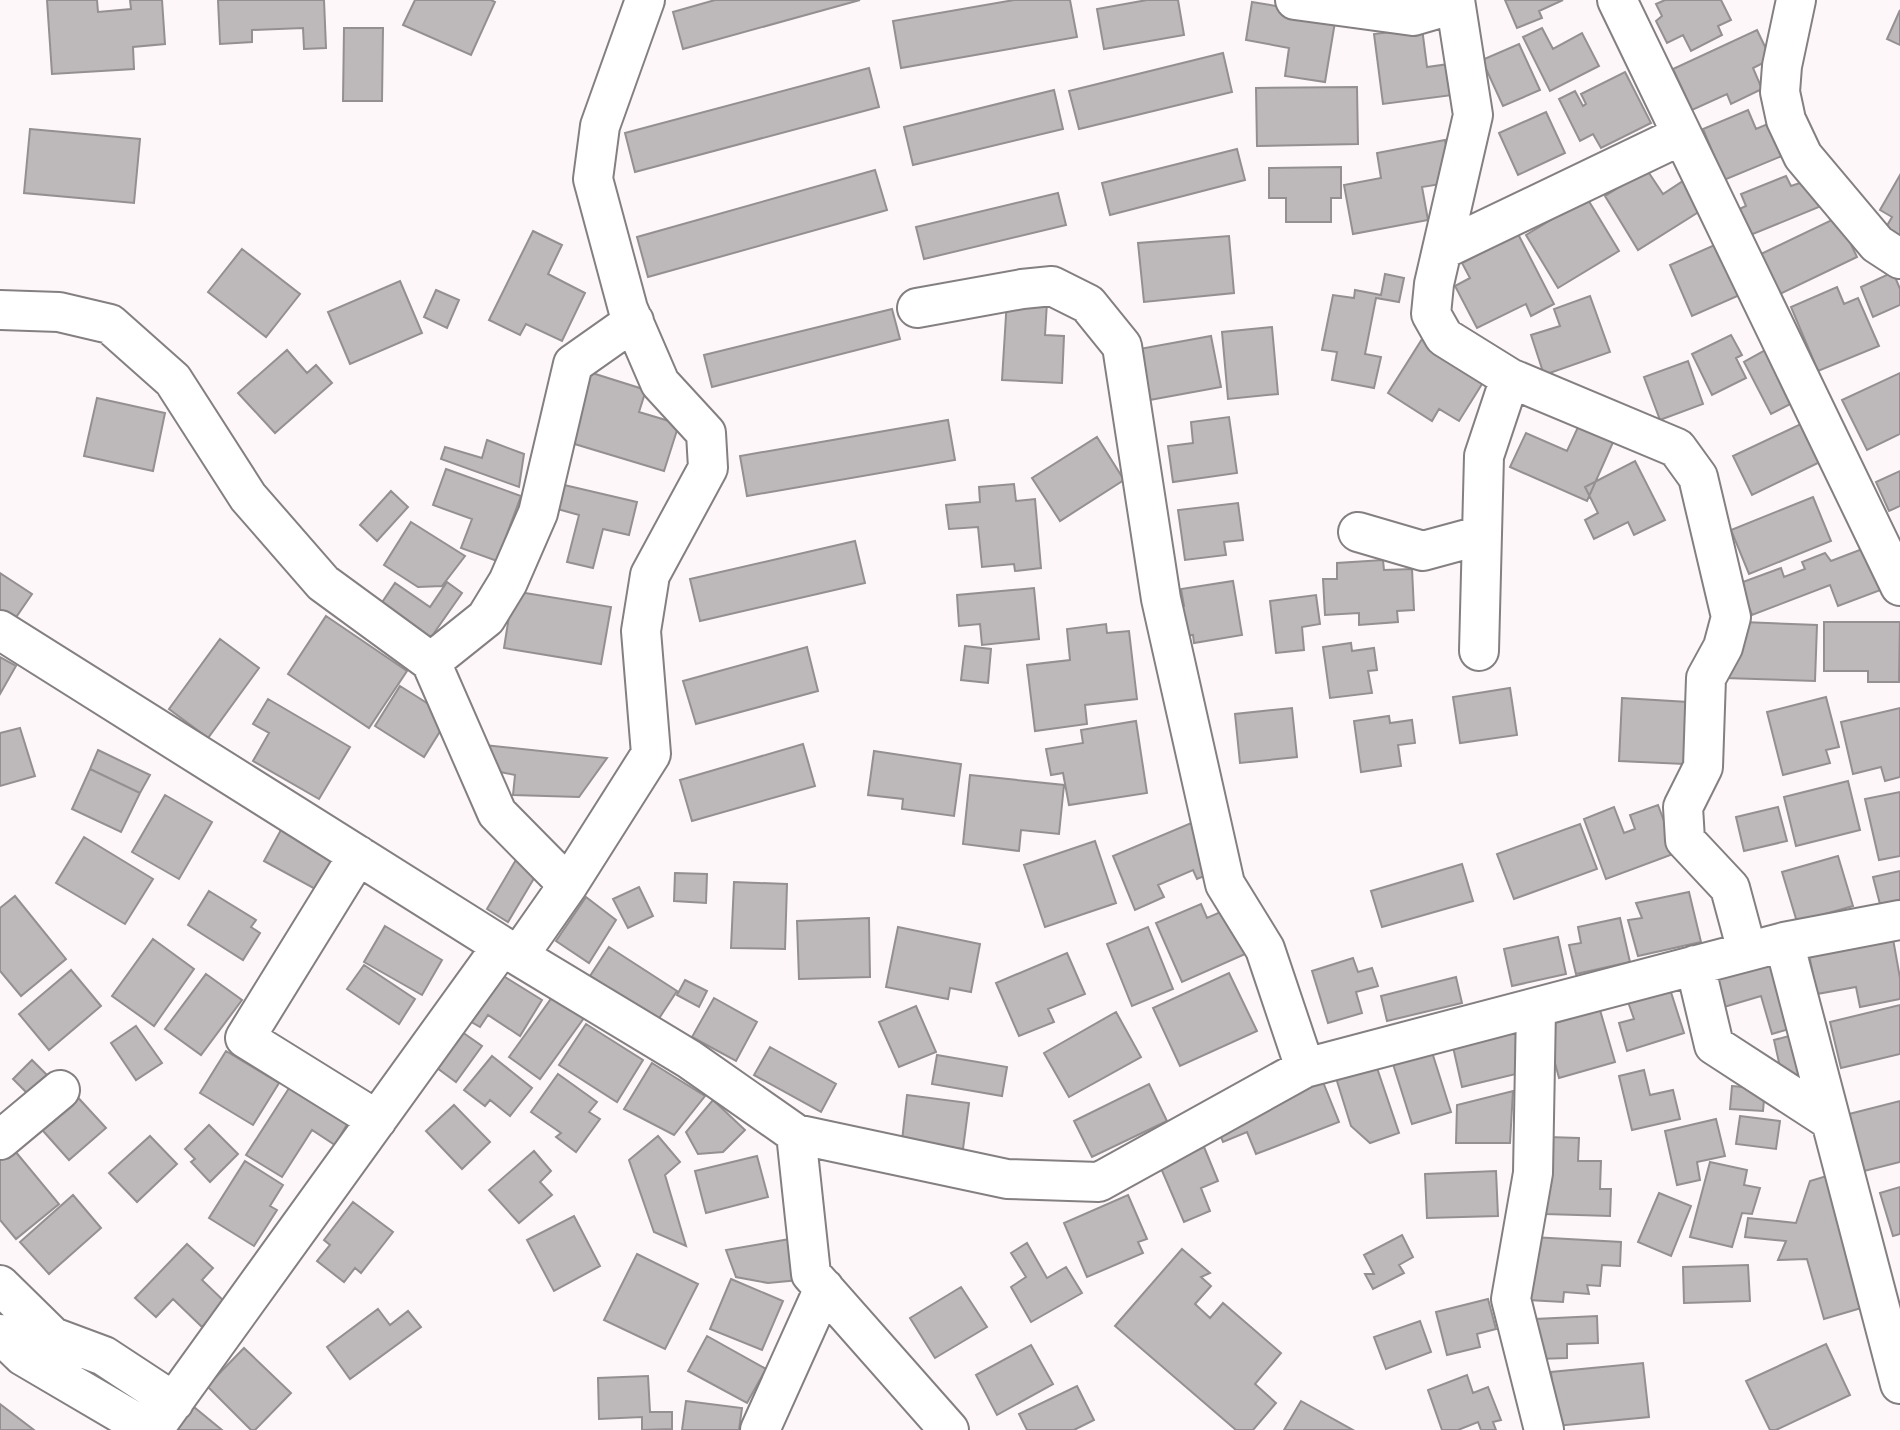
<svg xmlns="http://www.w3.org/2000/svg" width="1900" height="1430" viewBox="0 0 1900 1430" font-family="'Fira Sans',sans-serif">
<style>
.building{fill:#bdb8ba;stroke:#948f91;stroke-width:2}
.lines{fill:none;stroke-linecap:round;stroke-linejoin:round}
.minor-casing{stroke:#847f80;stroke-width:42}
.minor{stroke:#fff;stroke-width:38}
</style>
<rect width="100%" height="100%" fill="#fdf7f9"/>
<path class="building" d="M47,0H97L98,12L131,9L130,0H162L165,44L133,47L134,69L52,74Z
M218,0H324L326,48L304,49L303,28L252,30V42L220,44Z
M415,0H491L495,2L471,55L403,25Z
M715,0H860L683,49L673,12Z
M1014,0H1070L1077,37L901,68L893,21Z
M1147,0H1178L1184,35L1104,49L1097,9Z
M1505,0H1563L1539,11L1542,18L1517,28Z
M1665,0H1721L1731,20L1718,26L1722,35L1691,51L1683,35L1667,43L1656,21L1662,16L1656,4Z
M1252,2L1336,16L1325,82L1285,76L1289,48L1246,40Z
M1900,10V45L1887,39Z
M344,28H383L382,101H343Z
M1422,28L1427,67L1449,64L1453,95L1383,104L1374,34Z
M1542,28L1553,49L1582,33L1599,66L1550,91L1523,37Z
M1757,30L1771,59L1753,68L1762,89L1731,104L1727,94L1692,110L1673,69Z
M1519,44L1540,90L1503,106L1482,60Z
M1223,53L1232,92L1079,129L1069,91Z
M869,68L879,107L635,172L625,133Z
M1625,72L1651,123L1601,148L1593,134L1580,141L1559,99L1575,91L1583,106L1586,104L1581,94Z
M1357,87L1358,144L1257,146L1256,88Z
M1054,90L1063,129L913,165L904,127Z
M1748,110L1756,129L1775,121L1789,153L1724,180L1703,129Z
M1546,112L1565,153L1518,175L1499,133Z
M30,129L140,139L134,203L24,193Z
M1445,140L1453,182L1422,187L1428,220L1353,234L1344,185L1381,178L1377,153Z
M1237,149L1245,180L1110,215L1102,183Z
M1341,167V198H1331V222H1286V198H1269V168Z
M875,170L887,210L648,277L637,237Z
M1647,170L1663,194L1686,179L1705,208L1638,250L1605,196Z
M1900,175V237L1885,229L1892,217L1880,210Z
M1786,176L1791,186L1806,181L1831,202L1748,236L1737,210L1746,206L1741,194Z
M1058,193L1066,225L924,259L916,227Z
M1587,198L1619,251L1558,288L1526,235Z
M1838,217L1857,257L1780,294L1761,254Z
M533,231L562,245L548,274L585,293L562,341L526,324L520,335L489,320Z
M1518,234L1554,304L1531,316L1526,304L1477,328L1455,286L1470,278L1462,263Z
M1229,236L1234,293L1144,302L1138,243Z
M1719,243L1742,294L1692,316L1670,265Z
M242,249L300,294L266,337L208,292Z
M1893,272L1900,289V305L1873,317L1861,287Z
M1385,274L1404,278L1399,302L1376,298L1365,354L1381,357L1374,388L1332,380L1337,352L1322,350L1333,295L1354,298L1355,290L1381,295Z
M400,281L422,333L350,364L328,312Z
M1837,287L1844,304L1858,298L1879,346L1818,371L1791,307Z
M436,290L459,300L447,328L424,317Z
M1590,296L1610,352L1544,375L1531,335L1560,326L1554,309Z
M1007,299L1047,302L1045,335L1064,336L1062,383L1002,380Z
M892,309L900,339L712,387L704,355Z
M1272,327L1278,394L1228,399L1222,332Z
M1731,335L1742,355L1736,358L1746,378L1712,395L1692,354Z
M1211,336L1221,387L1144,401L1134,350Z
M1424,336L1487,376L1459,421L1439,409L1432,421L1388,393Z
M1771,347L1798,400L1771,414L1744,362Z
M287,350L307,373L316,365L332,383L275,433L238,393Z
M1688,361L1703,404L1660,420L1644,377Z
M589,372L646,390L639,412L679,424L664,471L568,442Z
M1900,373V434L1867,450L1842,400Z
M97,398L165,413L153,471L84,456Z
M1229,417L1237,473L1173,482L1168,446L1193,443L1191,422Z
M948,420L955,460L747,496L740,456Z
M1803,423L1822,461L1752,495L1733,456Z
M1579,425L1614,440L1587,501L1510,467L1526,433L1567,451Z
M1097,437L1124,480L1060,521L1032,478Z
M487,440L524,454L519,487L441,459L445,447L482,458Z
M1635,461L1665,520L1634,535L1628,522L1594,539L1585,520L1598,513L1585,487Z
M446,469L521,496L497,561L461,548L472,519L433,505Z
M1900,471V506L1889,511L1876,482Z
M560,484L637,502L629,535L603,529L593,568L567,562L579,515L554,508Z
M1014,484L1016,501L1035,499L1041,568L1015,571L1014,564L982,567L978,527L949,529L946,505L980,502L979,487Z
M391,491L408,507L377,541L360,525Z
M1813,497L1831,541L1749,574L1731,530Z
M1238,503L1243,540L1224,542L1226,555L1185,560L1178,510Z
M411,522L465,556L442,586L418,587L384,565Z
M855,541L865,583L700,621L690,579Z
M1870,546L1886,588L1838,606L1830,585L1752,615L1740,583L1781,568L1784,577L1805,569L1802,562L1825,553L1831,561Z
M1383,560L1384,570L1412,569L1414,610L1397,611L1398,622L1359,625V613L1325,615L1323,579H1337V563Z
M0,573L32,594L10,626L0,619Z
M1233,581L1242,635L1194,643L1193,635L1179,637L1174,608L1184,606L1181,589Z
M447,582L462,593L425,646L375,613L395,583L430,607Z
M1034,588L1039,639L982,645L980,624L959,626L957,595Z
M513,591L611,607L601,664L504,648Z
M1316,595L1320,624L1302,627L1304,650L1276,653L1270,601Z
M326,616L407,671L369,728L288,674Z
M1743,622L1817,625L1815,681L1725,678Z
M1824,622H1900L1899,682H1868V671H1824Z
M1106,624L1107,633L1129,631L1137,699L1085,705L1087,724L1035,731L1027,665L1070,660L1067,629Z
M220,639L259,668L208,738L169,709Z
M1351,643L1352,651L1374,648L1377,670L1368,671L1372,693L1330,698L1323,647Z
M965,646L991,649L988,683L961,680Z
M807,647L818,691L696,724L683,681Z
M0,657L16,666L0,694Z
M400,686L449,717L424,757L375,726Z
M1510,688L1517,735L1460,743L1453,697Z
M1826,697L1839,747L1826,750L1830,763L1783,775L1767,712Z
M1622,698L1688,702L1684,764L1619,761Z
M268,699L350,747L319,799L253,761L269,733L253,724Z
M1292,708L1297,757L1240,763L1235,714Z
M1900,708V777L1885,781L1881,767L1853,774L1841,722Z
M1389,716L1390,723L1412,720L1415,743L1398,745L1401,766L1361,772L1354,721Z
M1136,721L1147,793L1069,805L1063,773L1051,775L1046,749L1083,743L1081,730Z
M20,728L35,776L0,786V733Z
M803,744L815,786L692,821L680,780Z
M484,745L607,758L579,797L513,795L515,775L485,769Z
M98,750L150,775L140,793L90,769Z
M874,751L961,764L954,816L902,809L903,799L868,795Z
M90,769L140,793L121,832L72,809Z
M970,775L1064,785L1059,834L1021,830L1019,851L963,844Z
M1848,781L1860,830L1796,846L1784,797Z
M1900,792V856L1879,860L1865,799Z
M165,795L212,822L179,879L132,852Z
M1658,805L1676,853L1606,879L1584,819L1614,807L1624,833L1635,829L1630,815Z
M1778,807L1787,841L1744,851L1736,817Z
M1196,821L1217,871L1197,879L1193,870L1158,885L1164,897L1135,910L1113,856Z
M1580,824L1597,869L1514,899L1497,854Z
M282,828L335,858L317,890L264,861Z
M84,837L153,879L125,924L56,883Z
M1095,841L1116,903L1045,927L1024,865Z
M1838,856L1853,906L1797,922L1782,872Z
M517,858L539,870L508,922L487,909Z
M1462,864L1473,901L1382,927L1371,891Z
M1900,871V900L1880,904L1873,877Z
M675,873L707,874L706,903L674,901Z
M734,882L787,884L785,949L731,948Z
M639,887L653,916L628,928L613,899Z
M209,891L256,920L251,927L260,933L243,960L188,925Z
M1689,892L1701,942L1638,956L1628,920L1642,918L1636,903Z
M15,896L66,959L21,996L0,971V908Z
M586,897L616,920L589,963L556,941Z
M1201,904L1207,918L1232,907L1252,951L1182,982L1156,923Z
M869,918L870,977L799,979L797,921Z
M1620,918L1630,962L1576,974L1569,945L1581,943L1578,927Z
M385,926L442,960L422,995L364,962Z
M898,927L980,944L971,992L950,988L948,999L886,987Z
M1148,927L1173,989L1132,1006L1107,944Z
M1558,937L1566,974L1512,986L1504,949Z
M153,939L194,969L154,1026L112,996Z
M1893,939L1900,978V999L1860,1007L1856,987L1817,994L1809,955Z
M609,947L677,991L658,1020L590,976Z
M1067,953L1085,994L1048,1009L1054,1022L1019,1036L996,983Z
M1353,958L1358,972L1372,968L1378,986L1356,992L1362,1013L1328,1023L1312,971Z
M1779,960L1799,1026L1772,1034L1761,996L1724,1007L1715,978Z
M364,965L415,999L399,1024L347,989Z
M71,970L101,1006L49,1050L19,1014Z
M497,972L542,1000L520,1036L488,1015L480,1027L466,1019Z
M1229,973L1257,1031L1180,1066L1153,1008Z
M206,974L242,1000L201,1055L165,1029Z
M1456,977L1462,1003L1387,1021L1381,996Z
M685,980L707,991L699,1007L677,995Z
M1669,986L1684,1033L1627,1051L1619,1023L1634,1019L1627,999Z
M553,996L584,1018L540,1079L509,1057Z
M714,998L757,1022L736,1061L692,1037Z
M1900,1005V1054L1841,1068L1830,1022Z
M916,1006L936,1052L899,1067L879,1022Z
M1600,1010L1615,1062L1559,1078L1545,1026Z
M1116,1012L1141,1057L1069,1097L1044,1053Z
M586,1024L643,1060L617,1102L559,1065Z
M136,1026L162,1063L136,1080L111,1043Z
M455,1027L482,1046L456,1082L429,1062Z
M1518,1031L1528,1071L1462,1087L1453,1047Z
M1800,1033L1810,1079L1784,1085L1774,1040Z
M770,1047L836,1084L821,1112L754,1075Z
M1431,1049L1451,1112L1412,1124L1392,1061Z
M226,1051L279,1083L253,1125L200,1093Z
M937,1055L1007,1067L1002,1096L932,1084Z
M492,1056L532,1088L510,1116L490,1100L485,1106L464,1090Z
M32,1060L51,1079L32,1098L13,1079Z
M652,1063L705,1096L674,1135L624,1109Z
M1376,1065L1399,1133L1370,1143L1351,1126L1336,1078Z
M1644,1070L1650,1095L1673,1090L1680,1119L1632,1130L1619,1076Z
M558,1074L597,1102L589,1112L600,1119L576,1152L556,1137L561,1133L531,1112Z
M1323,1082L1339,1122L1256,1154L1247,1132L1223,1142L1216,1124Z
M1149,1084L1167,1121L1092,1157L1074,1121Z
M291,1085L349,1121L335,1145L312,1130L282,1177L246,1155Z
M1732,1086L1765,1089L1763,1111L1730,1109Z
M72,1091L106,1128L69,1160L36,1123Z
M1513,1091L1510,1143H1456L1457,1105Z
M907,1095L969,1103L963,1149L902,1141Z
M713,1100L745,1130L723,1152L698,1154L686,1132Z
M1900,1101V1162L1864,1171L1849,1114Z
M454,1105L490,1142L462,1169L426,1131Z
M1740,1116L1780,1121L1776,1149L1736,1144Z
M1716,1119L1725,1156L1697,1162L1700,1180L1677,1185L1665,1131Z
M209,1125L238,1154L210,1182L191,1162L195,1159L185,1149Z
M150,1136L177,1164L137,1202L109,1173Z
M658,1136L680,1162L665,1175L686,1246L654,1232L629,1160Z
M1548,1137L1579,1138L1578,1161H1601L1600,1189H1611L1610,1216L1545,1214Z
M10,1145L59,1204L16,1239L0,1220V1153Z
M1204,1147L1218,1181L1201,1188L1210,1211L1184,1222L1160,1166Z
M534,1151L551,1171L540,1182L552,1195L519,1223L489,1190Z
M757,1156L768,1197L706,1213L695,1171Z
M245,1161L283,1185L270,1206L277,1210L254,1246L209,1218Z
M1710,1162L1747,1170L1744,1185L1760,1188L1752,1214L1742,1213L1732,1247L1690,1237Z
M1496,1171L1498,1216L1427,1218L1425,1174Z
M1830,1175L1868,1306L1824,1319L1807,1259L1778,1260L1786,1241L1745,1237L1748,1218L1796,1223L1810,1181Z
M1900,1187V1234L1893,1236L1880,1193Z
M1659,1193L1691,1206L1671,1256L1638,1242Z
M73,1195L101,1228L49,1274L20,1242Z
M1128,1195L1147,1239L1138,1242L1143,1253L1087,1277L1064,1223Z
M353,1202L393,1232L361,1273L355,1268L344,1282L317,1261L330,1245L324,1240Z
M574,1216L600,1266L554,1291L527,1240Z
M1402,1235L1413,1257L1399,1265L1404,1273L1373,1289L1365,1274H1374L1364,1255Z
M1532,1237L1621,1242L1620,1266L1602,1265L1600,1286L1587,1285L1589,1294L1564,1292L1563,1302L1528,1300Z
M790,1239L799,1280L768,1283L736,1277L726,1250Z
M1027,1243L1047,1278L1066,1267L1082,1293L1031,1322L1011,1287L1026,1277L1011,1253Z
M187,1244L213,1268L202,1280L225,1302L202,1327L173,1299L156,1317L135,1298Z
M1182,1249L1210,1273L1201,1277L1211,1286L1195,1304L1210,1318L1223,1303L1281,1353L1255,1384L1276,1403L1253,1430H1236L1115,1326Z
M637,1254L698,1284L665,1349L604,1320Z
M1748,1265L1750,1301L1684,1303L1683,1267Z
M731,1279L783,1301L762,1350L710,1329Z
M961,1287L987,1327L935,1358L910,1318Z
M1488,1299L1496,1329L1477,1334L1480,1347L1447,1355L1436,1312Z
M378,1309L390,1325L408,1311L421,1327L350,1379L327,1347Z
M1597,1316L1598,1343L1567,1344V1358L1538,1359L1535,1319Z
M1420,1321L1431,1352L1386,1369L1374,1337Z
M707,1336L766,1369L747,1403L688,1371Z
M1826,1344L1850,1395L1776,1430H1770L1746,1381Z
M1031,1345L1053,1384L997,1415L976,1375Z
M244,1348L291,1393L255,1430H251L207,1386Z
M1643,1363L1649,1417L1556,1426L1551,1372Z
M1467,1375L1473,1393L1488,1387L1501,1420L1493,1422L1496,1430H1481L1478,1422L1458,1430H1442L1428,1390Z
M648,1376L650,1412H672V1429L642,1430V1417L599,1419L598,1378Z
M1077,1386L1094,1420L1074,1430H1027L1019,1414Z
M686,1401L742,1408L739,1430H682Z
M1301,1401L1353,1430H1284Z
M0,1404L34,1430H0Z
M194,1407L222,1430H175Z"/>
<g class="lines">
<defs>
<path id="minor" d="M1295,0L1413,16L1437,9L1446,0
M1455,0L1473,115L1434,284L1431,314L1444,337L1510,378L1677,448L1698,477L1731,617L1723,647L1706,678L1703,767L1683,807L1685,840L1730,888L1747,951
M1617,0L1900,586
M1796,0L1782,66L1780,92L1786,120L1803,156L1877,244L1900,259
M1442,250L1682,135
M917,308L1022,289L1052,286L1088,304L1122,346L1161,599L1225,884L1265,949L1305,1068
M0,310L59,312L110,324L173,380L248,497L323,583L431,662L497,813L568,885
M1358,532L1423,551L1482,535
M0,630L502,946L689,1059L796,1134L1007,1179L1099,1182L1305,1068L1784,942L1900,920
M1479,651L1484,456L1510,378
M431,662L486,618L508,582L538,513L573,364L634,321
M358,855L245,1038L377,1120
M1784,942L1900,1384
M519,955L568,885L651,754L641,631L650,575L708,468L706,433L660,383L628,309L593,179L600,126L645,0
M1695,965L1714,1045L1831,1121
M1536,1008L1533,1173L1511,1299L1544,1430
M796,1134L811,1274L949,1430
M0,1140L60,1090
M0,1285L53,1337L104,1356L174,1402
M0,1334L23,1356L149,1430
M153,1430L502,946
M760,1430L824,1288"/>
</defs>
<use href="#minor" class="minor-casing"/>
<use href="#minor" class="minor"/>
</g>
</svg>
